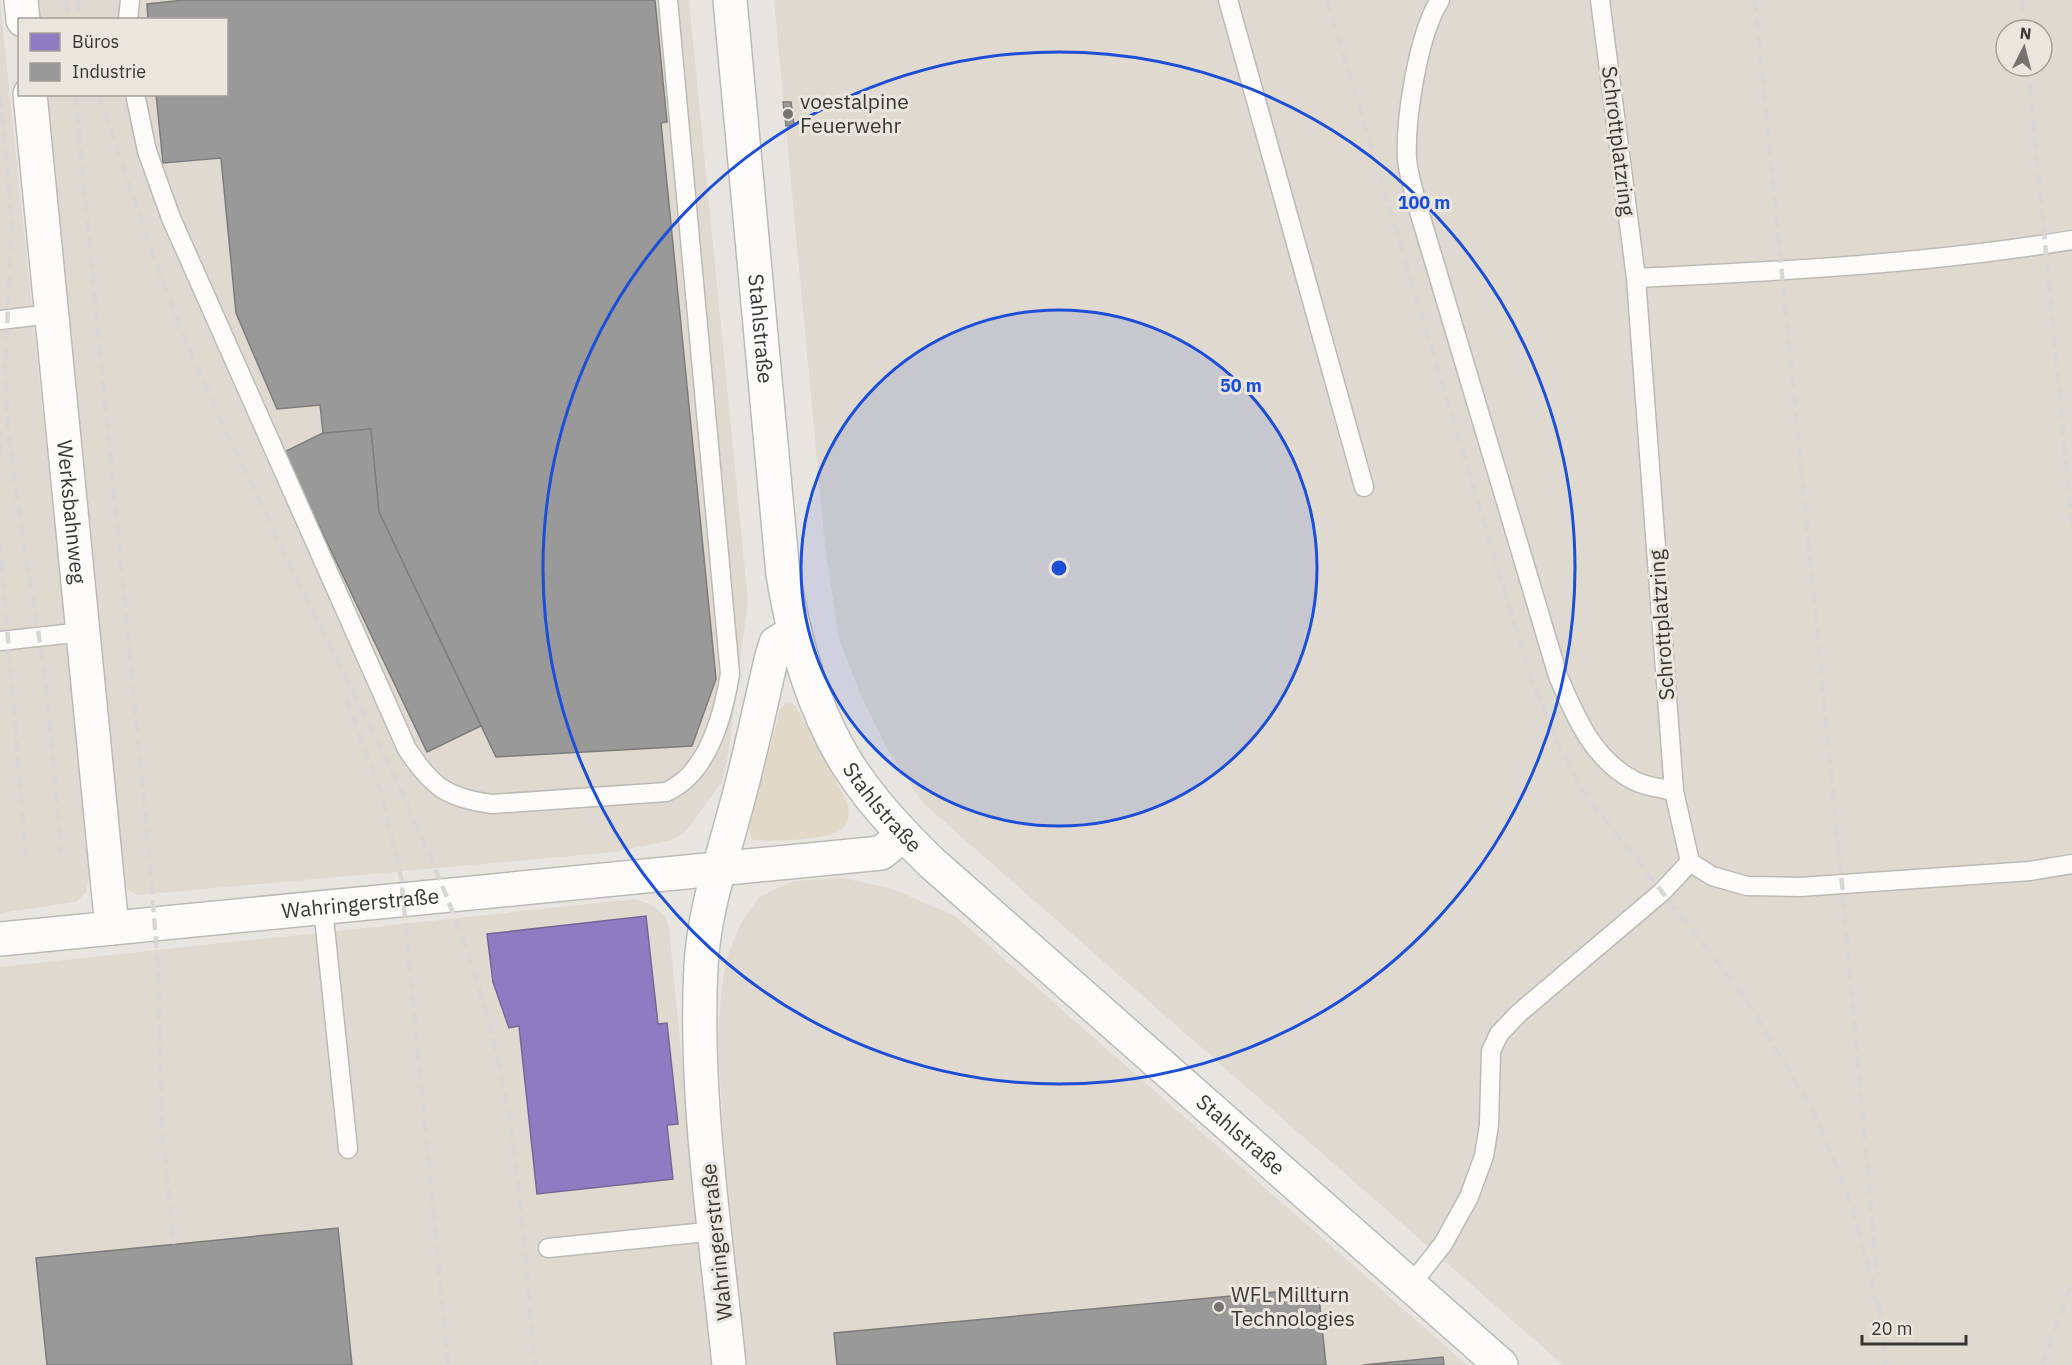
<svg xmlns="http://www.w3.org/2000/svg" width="2072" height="1365" viewBox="0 0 2072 1365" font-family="'IBM Plex Sans',sans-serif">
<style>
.built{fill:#dfd9cf;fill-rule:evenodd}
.green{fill:#e2d8c8}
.offices{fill:#8e7cc3;stroke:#746798;stroke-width:1.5}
.industry{fill:#999;stroke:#7c7c7b;stroke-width:1.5}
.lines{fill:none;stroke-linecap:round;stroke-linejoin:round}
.service-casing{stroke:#bdbab6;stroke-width:21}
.minor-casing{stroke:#bdbab6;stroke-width:36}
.tertiary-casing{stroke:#bdbab6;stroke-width:36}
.service{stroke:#fcfbfa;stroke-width:18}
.minor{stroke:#fcfbfa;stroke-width:33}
.tertiary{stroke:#fcfbfa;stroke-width:33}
.rail{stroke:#d9d7d6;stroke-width:4.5;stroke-dasharray:12 6;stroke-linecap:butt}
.ring{fill:none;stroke:#1d4ed8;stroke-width:3}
.poi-dot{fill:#767470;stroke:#ebe6dd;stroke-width:2}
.labels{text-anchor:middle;stroke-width:6;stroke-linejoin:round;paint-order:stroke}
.poi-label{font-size:21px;fill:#393734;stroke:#ebe6dd;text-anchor:start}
.street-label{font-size:21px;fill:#393734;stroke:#ebe6dd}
.centre{fill:#1d4ed8;stroke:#ebe6dd;stroke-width:3}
.ring-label{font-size:18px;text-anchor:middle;font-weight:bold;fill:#1d4ed8;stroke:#ebe6dd;stroke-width:6;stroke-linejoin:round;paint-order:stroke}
</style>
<rect width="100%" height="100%" fill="#e8e5e0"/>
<path class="built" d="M0,0L90,868L86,893L75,902L0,913Z
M39,0H689L748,601L728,756L722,782L686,831L672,840L615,852L137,895L127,889L119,868L47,95L226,94V20L40,19Z
M774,0H2072V1365H1563L924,804L886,747L861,696L839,639L825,546ZM2006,30H2042V66H2006Z
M842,878L890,888L955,916L1467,1365H745L723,1133L718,1039L721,994L726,960L741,923L759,897L793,881Z
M635,899L650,904L664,915L669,928L712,1365H0V967Z"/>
<path class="green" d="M786,703L795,705L847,802C849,811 851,820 843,828C833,840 765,843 751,839L749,827L780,709Z"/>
<path class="offices" d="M646,916L658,1024L667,1023L678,1124L667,1125L673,1179L537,1194L519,1026L509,1028L493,982L487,934Z"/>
<path class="industry" d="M184,0H655L667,122L661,123L716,679L692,746L496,757L379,512L371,429L323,433L320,405L277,409L236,313L221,158L163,163L156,94H226V20H148L147,4Z
M783,102H791L794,125L786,126Z
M371,429L379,512L481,726L427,752L284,452L323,433Z
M338,1228L352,1365H47L36,1258Z
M1318,1288L1326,1365H837L834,1333Z
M1443,1357L1444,1365H1363Z"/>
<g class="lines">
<defs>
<path id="service" d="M1228,0L1364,487
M1440,0C1418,34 1405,119 1407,159C1408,173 1413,187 1416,201L1558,676C1575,716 1592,758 1633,780C1645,787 1662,788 1674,791
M1600,0L1636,278L1674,791L1690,862L1712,876L1747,886L1800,887L2030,871L2072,864
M128,20L130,0
M135,94L147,151L171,218L407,749C432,787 447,798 492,804L666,792C708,774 723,716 730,674L668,0
M1636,278C1782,271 1927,264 2072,240
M0,320L51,314
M0,641L83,632
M323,908L348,1149
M548,1248L716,1231
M1410,1286L1443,1244L1469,1197L1484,1156L1489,1125L1491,1051L1499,1034L1519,1013L1662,892L1690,862"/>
<g id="minor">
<path d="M21,0L23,20"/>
<path id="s1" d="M30,94L112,928"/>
<path id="s2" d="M0,939L881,853L903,835"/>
<path d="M729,1365C716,1236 694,1095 701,966C704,911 722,860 736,807C750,757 760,706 772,656L776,643L793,632"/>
</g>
<g id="tertiary">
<path id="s3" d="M730,0L783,574C795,646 816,724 861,784C882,813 906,838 932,863L1501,1365"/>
</g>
</defs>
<use href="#service" class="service-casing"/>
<use href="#minor" class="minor-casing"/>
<use href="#tertiary" class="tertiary-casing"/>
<use href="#service" class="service"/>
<use href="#minor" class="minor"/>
<use href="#tertiary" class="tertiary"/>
<path class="rail" d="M66,0L68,20
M77,0L81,20
M1327,0L1531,678L1557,741L1583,791L1746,999L1814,1112L1852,1205L1880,1314
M1755,0L1842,884L1877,1275
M2022,0L2025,30
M2028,66L2072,526
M75,94L148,842L158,966L162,1128L174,1244
M99,94C125,172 150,250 180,326C212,405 251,483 288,560C357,703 435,843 481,995C518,1114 523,1242 535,1365
M0,96L12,223L5,371
M5,363C6,470 32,574 45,680C52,737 56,795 61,853
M0,455L1,431
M0,542L26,857
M346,698L381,793L401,877L448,1365
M1879,1305L1886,1365
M2042,1365L2072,1284"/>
</g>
<circle cx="1059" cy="568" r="258" fill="#1d4ed8" fill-opacity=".12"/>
<g class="ring">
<circle cx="1059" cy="568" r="258"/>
<circle cx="1059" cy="568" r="516"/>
</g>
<g class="poi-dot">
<circle cx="788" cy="114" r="6"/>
<circle cx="1219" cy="1307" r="6"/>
</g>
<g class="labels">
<g class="poi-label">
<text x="800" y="109">voestalpine<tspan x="800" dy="24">Feuerwehr</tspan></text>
<text x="1231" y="1302">WFL Millturn<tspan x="1231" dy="24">Technologies</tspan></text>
</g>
<g class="street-label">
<text transform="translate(1618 141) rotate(83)" y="7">Schrottplatzring</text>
<text dy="7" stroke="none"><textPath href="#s3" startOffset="330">Stahlstraße</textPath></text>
<text dy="7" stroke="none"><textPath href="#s1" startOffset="420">Werksbahnweg</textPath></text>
<text transform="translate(1662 625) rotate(-94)" y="7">Schrottplatzring</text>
<text dy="7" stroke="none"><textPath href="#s3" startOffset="834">Stahlstraße</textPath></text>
<text dy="7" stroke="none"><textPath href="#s2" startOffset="362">Wahringerstraße</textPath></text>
<text dy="7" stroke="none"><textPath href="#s3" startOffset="1320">Stahlstraße</textPath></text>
<text transform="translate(717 1242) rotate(-96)" y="7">Wahringerstraße</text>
</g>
</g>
<circle cx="1059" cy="568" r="9" class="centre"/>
<g class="ring-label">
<text x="1424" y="209">100 m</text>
<text x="1241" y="392">50 m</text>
</g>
<rect x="18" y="18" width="210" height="78" fill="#ebe6dd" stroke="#a4a099" stroke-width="1.5"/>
<rect x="30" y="33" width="30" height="18" fill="#8e7cc3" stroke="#a4a099" stroke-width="1.5"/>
<text x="72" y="48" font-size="18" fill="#393734">Büros</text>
<rect x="30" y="63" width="30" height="18" fill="#999999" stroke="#a4a099" stroke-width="1.5"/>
<text x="72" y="78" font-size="18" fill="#393734">Industrie</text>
<g transform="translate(2024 48) rotate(6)"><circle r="28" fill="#ebe6dd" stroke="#a4a099" stroke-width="1.5"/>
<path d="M0-4.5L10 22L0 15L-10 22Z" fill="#767470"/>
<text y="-9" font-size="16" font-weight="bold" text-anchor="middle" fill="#393734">N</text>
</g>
<path d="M1862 1335v9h104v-9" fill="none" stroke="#393734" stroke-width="3"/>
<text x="1871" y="1335" font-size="18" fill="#393734" stroke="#ebe6dd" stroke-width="4.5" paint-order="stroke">20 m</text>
</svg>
